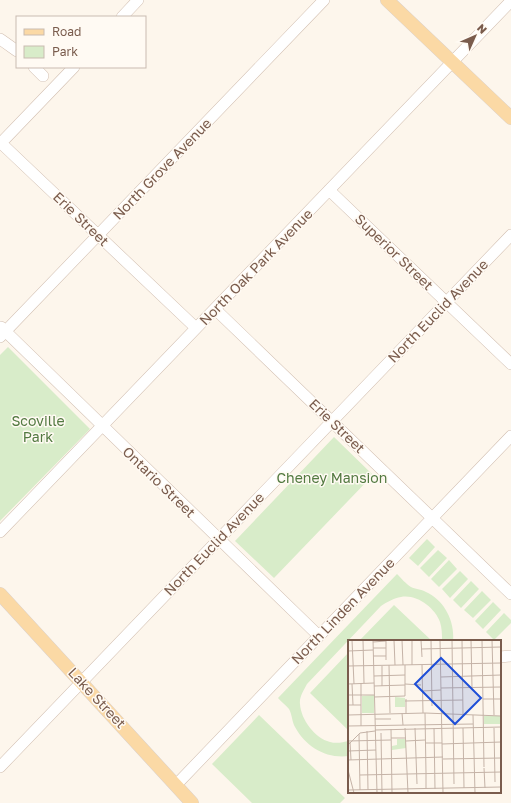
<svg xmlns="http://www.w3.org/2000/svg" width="511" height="803" viewBox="0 0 511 803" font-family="'Golos Text',sans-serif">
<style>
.green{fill:#d8ecc9}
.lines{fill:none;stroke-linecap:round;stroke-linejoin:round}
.minor-casing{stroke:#d1beb0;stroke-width:12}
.major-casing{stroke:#dad1cd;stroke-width:14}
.minor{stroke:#fff;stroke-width:11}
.major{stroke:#fbd9a5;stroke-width:13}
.labels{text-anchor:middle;stroke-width:3;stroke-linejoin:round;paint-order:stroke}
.street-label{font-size:14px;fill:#7a5c4d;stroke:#fffaf3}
.park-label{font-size:14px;fill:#537a41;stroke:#fffaf3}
.inset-road{fill:none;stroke:#c5b3a7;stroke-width:1}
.view{fill:#1d4ed8;fill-opacity:0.15;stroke:#1d4ed8;stroke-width:2}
.inset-edge{fill:none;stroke:#7a5c4d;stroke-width:2}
</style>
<rect width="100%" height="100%" fill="#fdf6ec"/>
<path class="green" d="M8,347L90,429L0,521V355Z
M334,437L373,475L274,578L235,541Z
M427,539L435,547L418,566L409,558Z
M438,550L447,558L429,577L420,568Z
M449,560L457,569L439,587L431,579Z
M460,571L468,579L450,598L442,589Z
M397,574C401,578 406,584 411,587C415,589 421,589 426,592C444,600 455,621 453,641H442C442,635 442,628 440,622C435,608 417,594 401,597C394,598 387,602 381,606L307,684C304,690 299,697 300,704C301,720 315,738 330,742C337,744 343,742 349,741V756C326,759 306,747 295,727C292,722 292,714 289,709C286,705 281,702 278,698Z
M471,581L479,589L461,608L453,600Z
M482,591L491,600L473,618L464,610Z
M493,602L501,610L483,629L475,621Z
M394,605L432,641H359Z
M504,613L511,620V623L494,640L486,632Z
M349,652V731L310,693Z
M259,715L345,798L340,803H252L212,764Z"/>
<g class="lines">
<defs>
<path id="minor" d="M122,17L138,0
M0,39L17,51
M34,67L43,76
M1,143L196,328
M0,144L74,67
M329,190L511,364
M215,309L511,594
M1,327L319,636
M0,337L324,0
M0,532L511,1
M500,657L511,656
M0,767L511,235
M176,785L511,436"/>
<path id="major" d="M387,0L511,118
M0,594L192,803"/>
</defs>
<use href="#minor" class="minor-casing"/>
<use href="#major" class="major-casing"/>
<use href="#minor" class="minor"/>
<use href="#major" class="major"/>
</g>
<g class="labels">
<g class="street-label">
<text transform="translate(162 169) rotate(-46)" y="5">North Grove Avenue</text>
<text transform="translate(81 219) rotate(44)" y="5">Erie Street</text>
<text transform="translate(394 252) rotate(44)" y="5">Superior Street</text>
<text transform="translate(256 267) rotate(-46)" y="5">North Oak Park Avenue</text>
<text transform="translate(438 311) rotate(-46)" y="5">North Euclid Avenue</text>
<text transform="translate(337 426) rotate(44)" y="5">Erie Street</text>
<text transform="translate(159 482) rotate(44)" y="5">Ontario Street</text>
<text transform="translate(214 544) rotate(-46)" y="5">North Euclid Avenue</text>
<text transform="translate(343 611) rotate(-46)" y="5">North Linden Avenue</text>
<text transform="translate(97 698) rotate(47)" y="5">Lake Street</text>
</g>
<g class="park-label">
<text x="38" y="426">Scoville<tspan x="38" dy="16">Park</tspan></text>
<text x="332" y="483">Cheney Mansion</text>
</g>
</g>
<g transform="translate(348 640)">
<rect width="153" height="153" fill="#fdf6ec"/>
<path d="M26,55V73H14V56ZM47,57L57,58V67H47ZM136,76H153V84H136ZM49,99H58V108L44,110V106L49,105Z" fill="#d8ecc9"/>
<path class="inset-road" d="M4,0L6,44M15,0L16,43M25,0L29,153M38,0V20M46,0L47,25M54,0L55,25M64,0V25M73,0L74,17M83,0L84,66M92,0L95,153M104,0L106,144M114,0L115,74M123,0L124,48M134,0L136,127M144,0L146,75M25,2L38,1M25,8H38M73,9L153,7M0,11L25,10M25,16H38M41,25L42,73M74,25L75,73M0,26L153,23M34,26V46M26,36L57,35M93,37L153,35M13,43V86M0,44L26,43M4,44L5,65M57,44L73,45M26,46L57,45M93,48L153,47M74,51L93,50M0,55H26M26,57L57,56V25M58,59V73M135,59H153M57,61L115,60M0,65H13M54,73L55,85M77,73L78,133M0,75L77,73L153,76M125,75L127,153M27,79H43M0,86L125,84M57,88L60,153M67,88L69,144M86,88L87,149M115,88L116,148M146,88L147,142M43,89L44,153M27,90L153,87M19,91L20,150M33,93L34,153M11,94L12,150M43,98H58M0,101L43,100M58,101L77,100M2,102L3,120M77,103H94M94,104L153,102M0,105L12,93L27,91M0,111L28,110M95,119L153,118M0,120L95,117M136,128L137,148M0,130L6,153M78,133V149M12,135L153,132M0,150L153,147"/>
<path class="view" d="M93,18L133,58L107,84L67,44Z"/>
<rect width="153" height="153" class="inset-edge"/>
</g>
<rect x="16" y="16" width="130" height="52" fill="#fffaf3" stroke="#cabbb1"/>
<rect x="24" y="29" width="20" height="6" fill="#fbd9a5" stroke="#cabbb1"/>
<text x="52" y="36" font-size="12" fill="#7a5c4d">Road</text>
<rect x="24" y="46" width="20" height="12" fill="#d8ecc9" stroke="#cabbb1"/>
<text x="52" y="56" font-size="12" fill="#7a5c4d">Park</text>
<g transform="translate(475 36) rotate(45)" stroke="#fffaf3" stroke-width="3" paint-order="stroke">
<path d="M0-3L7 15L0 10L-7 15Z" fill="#7a5c4d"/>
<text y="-6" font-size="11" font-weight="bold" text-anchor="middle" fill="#7a5c4d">N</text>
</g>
</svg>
